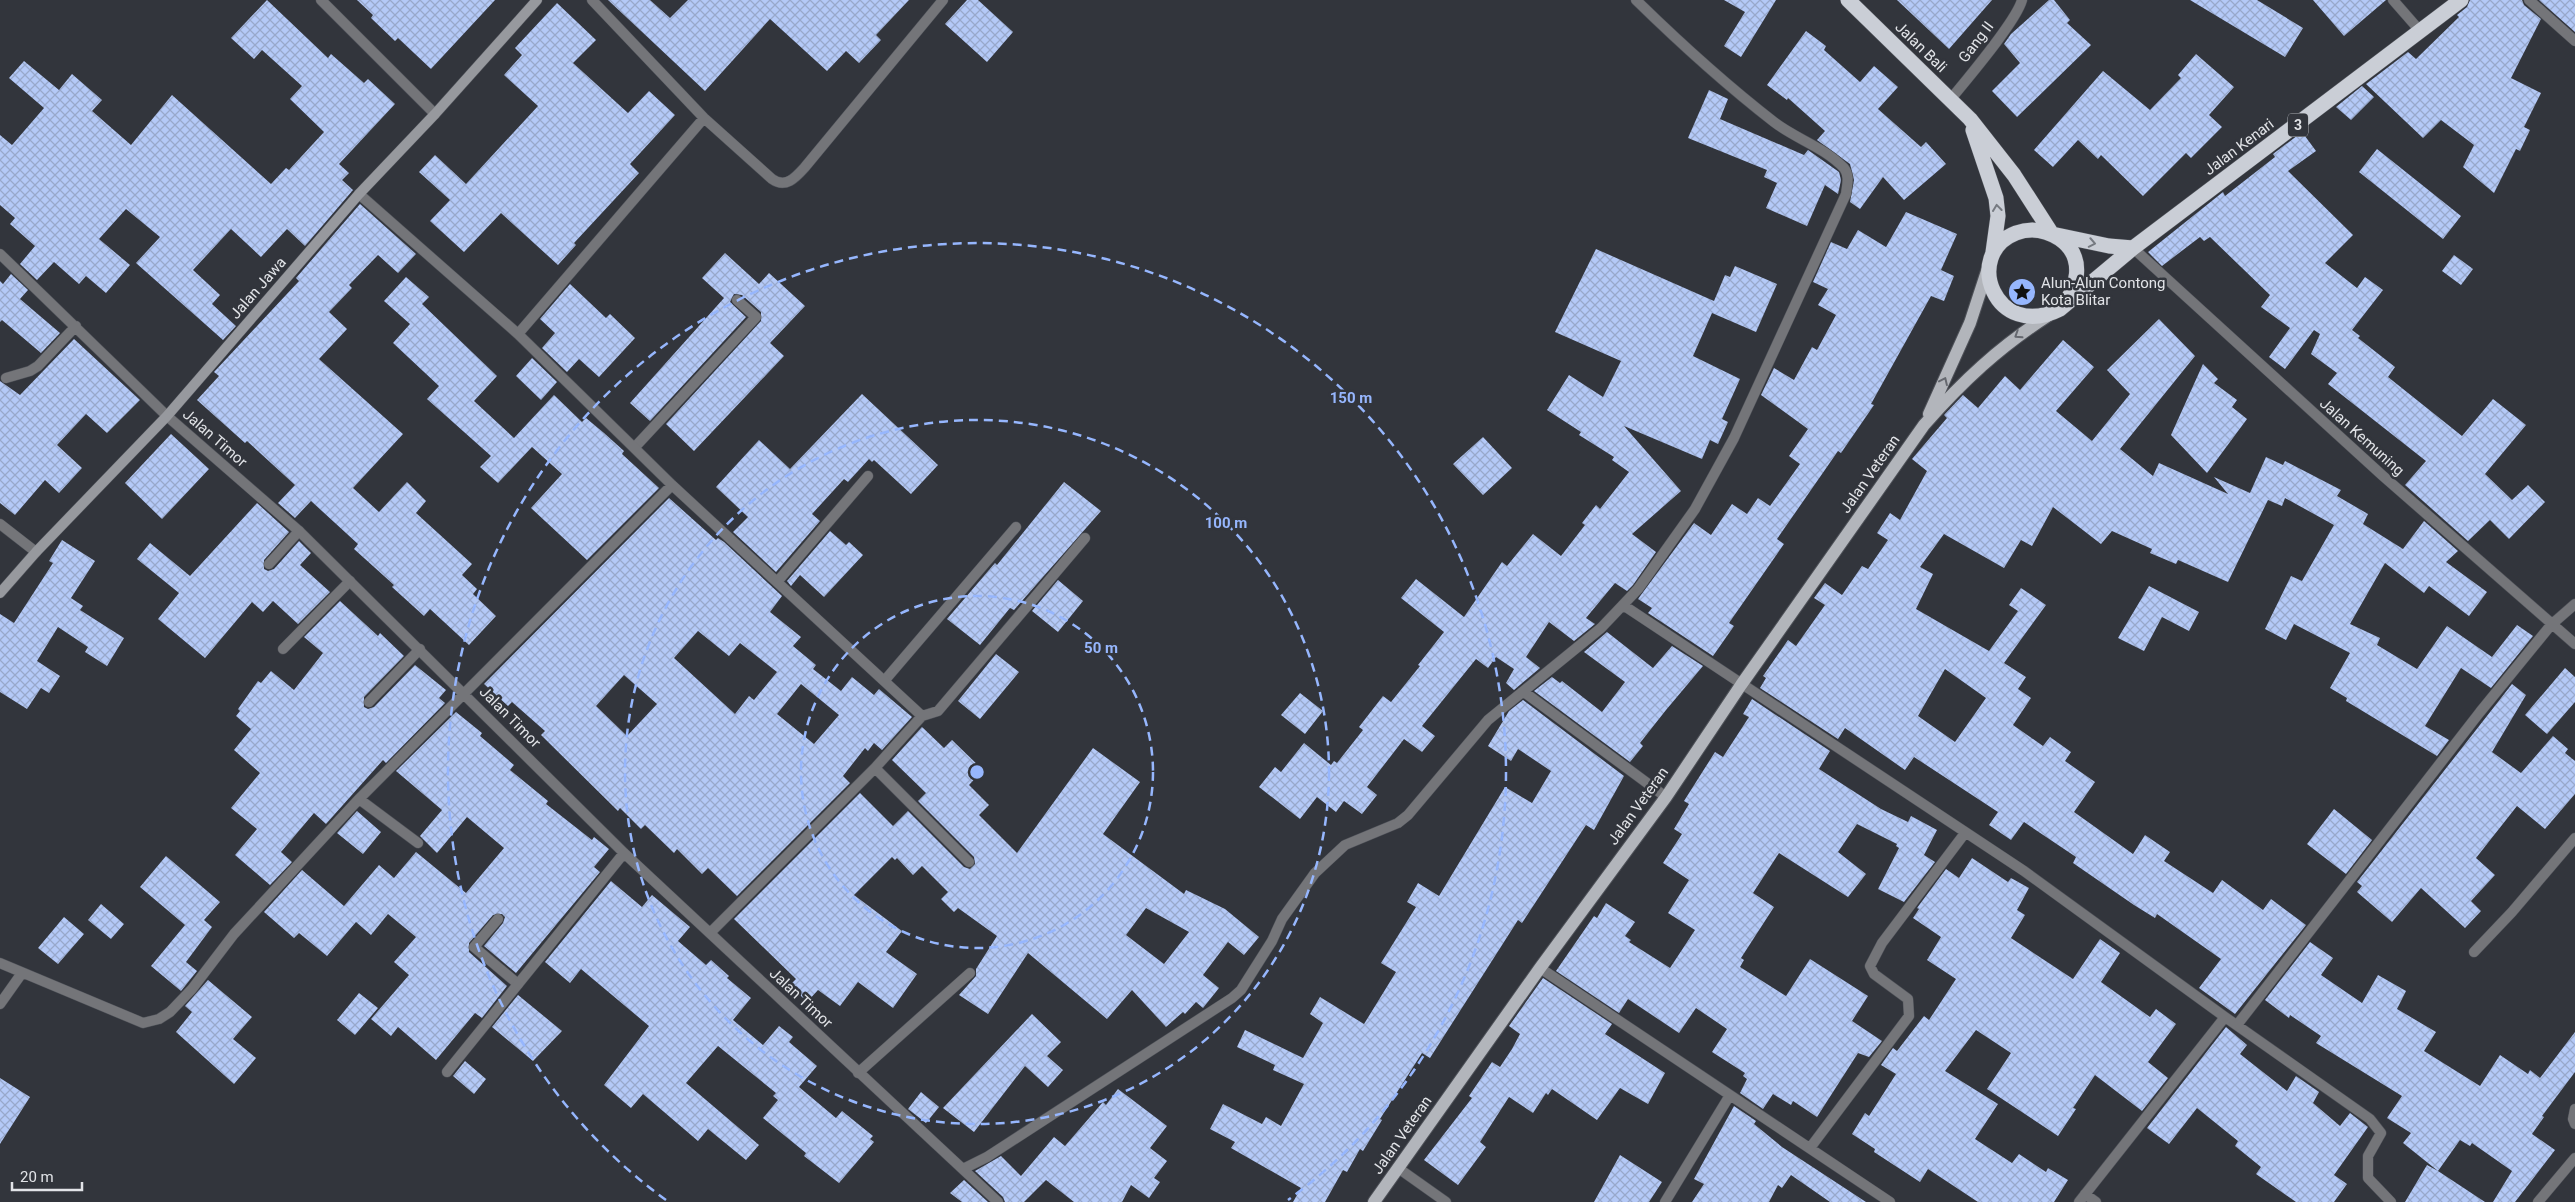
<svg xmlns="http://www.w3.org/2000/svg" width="2575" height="1202" viewBox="0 0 2575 1202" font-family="Roboto,sans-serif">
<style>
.building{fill:url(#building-cross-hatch);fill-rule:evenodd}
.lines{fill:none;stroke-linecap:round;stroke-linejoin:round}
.lane-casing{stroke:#4e5158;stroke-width:11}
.street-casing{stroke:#4e5158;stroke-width:11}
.secondary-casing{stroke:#4e5158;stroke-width:11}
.primary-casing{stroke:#4e5158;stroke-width:14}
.highway-casing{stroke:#4e5158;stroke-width:16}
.lane{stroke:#747579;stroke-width:10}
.street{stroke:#747579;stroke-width:10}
.secondary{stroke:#97999e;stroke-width:10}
.primary{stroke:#b2b5bb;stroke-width:12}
.highway{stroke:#caced6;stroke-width:15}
.oneway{stroke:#767a81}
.oneway2{stroke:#65686f}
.ring{fill:none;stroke:#96b6fd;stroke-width:2.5;stroke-dasharray:9 6}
.labels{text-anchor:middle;stroke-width:5;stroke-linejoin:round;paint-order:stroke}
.shield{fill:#32353c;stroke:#adb0b4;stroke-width:1}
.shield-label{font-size:14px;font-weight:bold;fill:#e2e4e8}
.street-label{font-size:15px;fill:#e2e4e8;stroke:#32353c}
.poi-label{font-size:15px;fill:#e2e4e8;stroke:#32353c;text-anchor:start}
.centre{fill:#96b6fd;stroke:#32353c;stroke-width:2.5}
.ring-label{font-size:15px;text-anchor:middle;font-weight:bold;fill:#96b6fd;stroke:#32353c;stroke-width:5;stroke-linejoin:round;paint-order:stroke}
</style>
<defs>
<pattern id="building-cross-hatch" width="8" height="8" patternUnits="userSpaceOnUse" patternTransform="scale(1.25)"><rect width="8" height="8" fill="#b4c9f7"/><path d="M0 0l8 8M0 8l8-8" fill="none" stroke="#98a8cb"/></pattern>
</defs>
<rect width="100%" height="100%" fill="#32353c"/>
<path class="building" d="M267,0L328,58L331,54L364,83L368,79L395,104L339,164L349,173L342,180L353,190L305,246L287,229L261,257L231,229L193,270L220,295L212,304L236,326L223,340L136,263L160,237L126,209L99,239L130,265L106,293L86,276L79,284L54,262L37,280L20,264L35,246L10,224L15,218L0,205V135L12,145L44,108L9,78L24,61L59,90L72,74L102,100L92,111L131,145L172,95L271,184L286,168L289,170L324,132L290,99L302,86L262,50L254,59L231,38Z
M357,0H495L431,69L398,38L395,41L371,18L373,15Z
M608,0H650L670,18L688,0H909L876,35L881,40L859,63L846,51L827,71L770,19L705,91Z
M967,0H978L1013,32L987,62L945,24Z
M1724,0H1776L1741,57L1724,46L1745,12Z
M1897,0H1992L1949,49Z
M2049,0H2054L2070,20L2067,23L2091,45L2017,117L1992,91L2020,63L2004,44L2011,34Z
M2190,0H2257L2303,28L2285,57Z
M2313,0H2386L2344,36Z
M2470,0H2522L2524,5L2541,19L2511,78L2541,93L2524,127L2530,130L2520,151L2516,149L2494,193L2463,167L2474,145L2441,120L2423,138L2366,84L2408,52L2416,59L2459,17L2457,15L2467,7Z
M2539,0H2575V32Z
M557,3L596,40L573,63L628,113L649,91L675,115L630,164L639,173L574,243L576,245L558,265L501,213L464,252L430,221L450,200L419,172L435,155L466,184L538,106L504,75L522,55L515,48Z
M1806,31L1826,46L1824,50L1860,82L1874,66L1898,87L1878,109L1921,147L1926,142L1946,164L1904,200L1883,177L1860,209L1850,202L1854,180L1850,164L1817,140L1825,131L1788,98L1787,100L1767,85Z
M2196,54L2234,87L2209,115L2222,127L2191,158L2186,153L2143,196L2101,155L2098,159L2078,140L2053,167L2034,150L2103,71L2150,110L2181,78L2178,75Z
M2362,86L2374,97L2351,120L2336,107Z
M1709,90L1728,99L1720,119L1804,155L1808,150L1839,172L1841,180L1838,194L1825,185L1807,226L1766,208L1777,183L1764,177L1767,170L1688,138Z
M2302,132L2316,151L2288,171L2353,235L2325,263L2357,288L2365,277L2383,290L2352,330L2360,336L2358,338L2395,367L2388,377L2462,436L2493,399L2526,425L2485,474L2512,500L2528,485L2545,502L2509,539L2490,520L2468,541L2405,485L2426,461L2328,384L2337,373L2311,354L2320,334L2314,330L2285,369L2269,357L2290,328L2261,307L2270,295L2210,237L2204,241L2200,237L2162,266L2148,252L2223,192L2225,196L2275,157L2273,154Z
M2377,149L2461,216L2443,239L2359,172Z
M360,204L416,254L398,273L378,255L349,285L352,288L329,312L347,329L319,359L403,434L353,488L379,512L407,482L426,501L416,513L472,564L462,575L477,589L473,594L496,616L469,645L430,609L424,616L392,587L394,585L354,549L358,544L311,501L295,518L278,503L295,485L247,441L245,443L197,400L219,376L214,372L299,281L296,278Z
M1906,212L1957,234L1941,270L1954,276L1944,301L1931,296L1871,404L1874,405L1841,453L1838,451L1777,539L1784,544L1729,623L1734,626L1713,656L1648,613L1652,608L1638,599L1694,523L1711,535L1732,504L1747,514L1758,498L1770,506L1800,464L1789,456L1808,429L1761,395L1774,368L1794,380L1812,347L1817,350L1836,315L1818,305L1828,289L1813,282L1831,242L1847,249L1858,230L1886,247Z
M1596,249L1714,301L1725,275L1730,277L1735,266L1777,284L1756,332L1712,313L1693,356L1740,379L1722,419L1728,422L1718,444L1710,440L1702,459L1624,426L1681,491L1632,534L1656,552L1633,585L1627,591L1615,583L1586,618L1595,624L1574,641L1549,622L1526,657L1540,668L1514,690L1506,683L1514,669L1496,657L1488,668L1476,659L1422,726L1435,736L1422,752L1404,739L1367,787L1377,795L1362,814L1344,801L1336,812L1317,797L1300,819L1259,787L1275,767L1281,772L1304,743L1331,765L1334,761L1337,763L1363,730L1359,727L1383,696L1391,702L1420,666L1418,665L1444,632L1401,598L1416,579L1464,617L1502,562L1507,566L1533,534L1561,556L1585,525L1582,523L1596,505L1600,509L1629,472L1612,460L1614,457L1579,435L1581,432L1547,410L1569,375L1603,397L1621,361L1555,332Z
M725,253L759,284L769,273L805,306L770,343L784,356L694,451L666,424L761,321V312L742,295L734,294L730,302L746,317L650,421L630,403L724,298L702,278Z
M2454,255L2473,269L2461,285L2442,271Z
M11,274L28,290L20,299L60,333L41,353L2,320L0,322V281L3,284Z
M406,277L429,297L422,304L497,376L474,401L514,438L554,395L582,422L586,418L604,433L624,451L622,454L659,488L587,560L531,508L562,474L532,447L498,483L480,467L491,456L427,399L439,386L393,343L410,324L384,301Z
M570,284L606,318L610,314L635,338L599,377L579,359L567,372L542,348L555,333L540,319Z
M2159,319L2195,356L2120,449L2153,476L2159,463L2228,494L2214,477L2250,493L2266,457L2283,465L2285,461L2341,490L2337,496L2368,514L2363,524L2403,549L2424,521L2458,551L2446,562L2487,592L2469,616L2429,586L2424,593L2385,563L2350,624L2380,638L2377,645L2417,669L2447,626L2492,657L2517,625L2533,636L2491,688L2461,668L2425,726L2449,740L2437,756L2346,701L2347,698L2330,688L2350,653L2294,624L2286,640L2265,629L2291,576L2302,581L2334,525L2285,498L2282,506L2268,500L2228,582L2178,560L2176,564L2150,553L2152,549L2112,531L2101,544L2053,507L2032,546L2021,540L2004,568L1944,534L1920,567L1933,574L1916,609L1989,651L2018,611L2009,605L2021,588L2046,605L2004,663L2026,677L2018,689L2031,698L2013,725L2043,746L2050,737L2071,752L2065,761L2095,782L2074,812L2133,854L2145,835L2170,852L2164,861L2213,893L2222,880L2263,910L2271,899L2306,925L2235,1014L2199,988L2221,959L2157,914L2155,918L2134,905L2073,863L2076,857L2024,822L2011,840L1989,825L1998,812L1914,757L1905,770L1845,728L1838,739L1760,688L1766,678L1763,676L1788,640L1796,646L1825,605L1814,598L1825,583L1842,595L1862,566L1868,569L1888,540L1877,533L1890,513L1900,520L1927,471L1912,459L1947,418L1944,415L1963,395L1978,408L2005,376L2020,390L2063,340L2094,367L2056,411L2092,441L2130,394L2107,370ZM1945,669L1986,698L1955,742L1918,716Z
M74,339L140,400L107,433L86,414L57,445L82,468L59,493L45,480L15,515L0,503V381L20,395Z
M532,358L557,382L541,400L516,376Z
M2203,364L2218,379L2214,383L2237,400L2232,407L2247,419L2207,473L2171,435Z
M862,394L938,465L911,494L874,460L872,462L869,459L848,482L844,479L812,514L820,521L776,572L733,532L748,517L716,487L759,440L790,469Z
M171,434L209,469L162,519L125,483Z
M1483,437L1512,468L1483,495L1453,464Z
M1064,482L1101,511L1021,602L1014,610L1010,608L980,645L947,619L995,563L997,565Z
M669,498L716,540L718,538L724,542L782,596L770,612L801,637L793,646L816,665L813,669L841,691L852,677L874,695L879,689L912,717L882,750L874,743L868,751L865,748L843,776L850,783L737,896L708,868L702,874L677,849L674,853L645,825L641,829L620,808L618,811L541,735L545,731L512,702L508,706L484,684ZM698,631L729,656L740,643L777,672L754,700L749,696L735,714L674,658ZM624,675L657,704L627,736L596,706ZM801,684L839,715L814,744L777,714Z
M257,503L289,532L264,560V569L268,571L274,569L299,541L311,553L300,565L330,592L298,624L273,601L263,612L252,602L205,658L158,619L179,593L137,559L150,543L190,576Z
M830,531L846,545L849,542L863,555L824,597L800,575L791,586L787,581Z
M62,540L95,561L71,598L83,606L80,610L124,638L107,666L85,652L88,647L58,627L37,661L60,676L49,693L41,688L27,709L0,692V614L14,623L53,563L49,561Z
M1058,580L1083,601L1058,632L1032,611Z
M2149,586L2199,612L2189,631L2162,617L2144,651L2118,638Z
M340,601L378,636L380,633L404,656L364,697V707L368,709L374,707L415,665L446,690L439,698L445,703L386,763L383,760L326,824L314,813L281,852L292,862L270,885L235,855L257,829L231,808L260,773L234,750L251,729L236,716L240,711L238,709L258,681L261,683L271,671L294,690L323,653L304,637Z
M1607,632L1653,668L1672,646L1703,666L1666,710L1640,743L1643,746L1630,762L1534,691L1552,677L1560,683L1562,681L1602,712L1625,682L1584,652Z
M996,654L1019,672L980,719L958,701Z
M2565,668L2575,677V702L2547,734L2525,715Z
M2512,684L2526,695L2492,752L2521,773L2553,736L2568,749L2565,753L2575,761V794L2545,829L2517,806L2476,858L2495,875L2471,901L2481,911L2465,928L2421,888L2392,922L2357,892L2362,886L2357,882Z
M1300,693L1323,711L1305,734L1281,715Z
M1752,699L1830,751L1819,769L1881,809L1908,822L1911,816L1937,830L1924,855L1935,862L1904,902L1878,889L1899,848L1896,846L1897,844L1857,824L1838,852L1866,874L1848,897L1779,853L1753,893L1774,907L1741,958L1744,960L1740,967L1786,996L1810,959L1868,996L1852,1021L1882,1041L1869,1057L1858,1053L1817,1117L1793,1101L1791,1105L1773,1094L1763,1109L1740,1093L1747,1079L1743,1076L1745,1073L1712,1052L1727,1029L1696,1008L1679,1033L1628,999L1619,1013L1556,971L1594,916L1597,918L1606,903L1635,922L1625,936L1631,940L1629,942L1670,968L1695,930L1668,913L1689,880L1663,863L1682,834L1674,829L1689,804L1684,801L1715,752L1723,757L1749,717L1743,714Z
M1523,700L1624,776L1594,830L1586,825L1522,923L1518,920L1430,1058L1422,1053L1380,1119L1382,1120L1363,1151L1360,1149L1347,1172L1343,1170L1325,1202H1293L1301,1188L1231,1148L1235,1142L1210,1129L1223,1104L1262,1124L1266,1117L1281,1126L1304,1084L1273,1070L1275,1065L1237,1047L1245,1030L1303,1058L1323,1023L1310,1014L1320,997L1364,1024L1396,972L1381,963L1416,907L1407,902L1418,883L1439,896L1505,787L1532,803L1551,771L1518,749L1511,761L1488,746L1509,711Z
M456,712L482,733L480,736L514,765L510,770L548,801L546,804L592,840L594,837L609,849L594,867L600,872L516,973L484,946L503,923L505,917L502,914L493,915L469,943V952L507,986L482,1018L475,1013L436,1060L398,1027L391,1036L371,1019L409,975L394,962L416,937L388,914L371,935L356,922L327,956L299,933L294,938L264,912L302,870L344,906L379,865L394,878L416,852L466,893L504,848L467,817L437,853L420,836L442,810L396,771Z
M922,727L944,748L952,740L983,770L969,785L989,805L979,815L1017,853L1093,748L1140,782L1103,834L1184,894L1186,890L1225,909L1259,937L1244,955L1228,942L1203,975L1219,988L1203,1008L1196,1002L1185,1014L1183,1012L1166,1027L1132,990L1107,1019L1028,953L988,1014L959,995L976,976V969L997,936L958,908L954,912L941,899L948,892L922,866L913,875L897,858L895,860L892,857L854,895L902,931L886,952L917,974L893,1008L858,982L840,1006L818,990L807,1002L790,985L796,979L734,919L860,793L893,826L908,811L964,867L970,869L975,864L974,857L918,801L926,793L892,760ZM1146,908L1189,932L1164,964L1126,935Z
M2334,809L2372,840L2346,874L2307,844Z
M357,811L381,832L363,854L337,833Z
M166,856L220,902L204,920L212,927L186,962L197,971L181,991L151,966L185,925L140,887Z
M1972,858L2008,882L2011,878L2029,888L2017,910L2025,915L2011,938L2073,979L2100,939L2120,953L2101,982L2150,1017L2156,1009L2176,1024L2148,1062L2168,1078L2142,1111L2095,1075L2073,1108L2076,1109L2058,1136L1987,1089L2011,1053L1976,1030L1945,1071L1998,1104L1975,1139L2012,1163L2019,1154L2046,1172L2048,1168L2068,1180L2054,1202H1978L1928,1169L1920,1182L1874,1152L1875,1149L1852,1134L1865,1113L1869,1116L1896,1074L1881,1065L1893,1048L1897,1051L1924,1016L1929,1020L1956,979L1927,960L1941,937L1913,918L1919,909L1917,908L1946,869L1959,878Z
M611,881L642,907L652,895L690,927L678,941L706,965L711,960L729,976L727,978L751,998L733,1020L763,1045L779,1026L793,1037L789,1042L817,1066L799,1087L836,1118L842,1111L873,1136L870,1139L874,1142L839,1183L804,1156L806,1153L763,1118L778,1100L773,1096L776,1093L718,1046L686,1083L759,1145L746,1160L708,1129L698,1141L643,1094L631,1108L604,1085L649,1026L581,969L570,983L545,962Z
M101,904L124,924L111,939L88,920Z
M64,917L84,934L58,964L38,948Z
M2310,942L2333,958L2321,975L2362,1003L2378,975L2406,991L2397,1009L2436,1032L2424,1051L2480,1086L2500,1055L2528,1074L2530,1070L2540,1078L2575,1032V1072L2542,1116L2544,1117L2532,1134L2555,1150L2515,1202H2493L2512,1171L2472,1143L2470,1146L2460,1140L2438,1171L2485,1202H2405L2427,1165L2438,1171L2403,1143L2411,1133L2387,1118L2402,1096L2316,1043L2321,1036L2290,1015L2289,1018L2265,1000Z
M1543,978L1612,1024L1605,1034L1665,1073L1648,1104L1620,1088L1597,1120L1552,1089L1548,1095L1546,1093L1533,1113L1509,1097L1480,1142L1486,1147L1458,1185L1424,1160L1472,1098L1469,1096L1492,1062L1500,1067L1512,1049L1520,1034L1509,1026Z
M208,980L252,1017L233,1039L256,1058L234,1084L176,1032L192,1012L185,1006Z
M359,993L378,1008L355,1035L337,1020Z
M518,995L562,1031L533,1061L492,1027Z
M1032,1014L1061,1042L1047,1056L1063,1070L1048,1087L1025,1066L974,1132L943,1108Z
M2226,1027L2247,1045L2240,1054L2287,1091L2296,1076L2319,1092L2313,1103L2340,1126L2350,1113L2368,1127L2334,1175L2347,1184L2334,1202H2296L2256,1174L2261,1167L2235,1146L2238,1141L2197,1108L2169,1144L2147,1128Z
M465,1061L486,1079L474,1094L453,1076Z
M0,1078L30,1097L0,1144Z
M1118,1089L1167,1126L1150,1148L1167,1161L1154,1178L1160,1182L1149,1198L1131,1185L1122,1202H1074L1046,1180L1024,1202H1005L1003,1197L975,1171L1001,1156L1021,1176L1054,1137L1065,1146L1103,1102L1106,1105Z
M921,1092L939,1107L926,1123L908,1109Z
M1734,1106L1756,1121L1754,1124L1782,1147L1866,1202H1830L1791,1175L1782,1188L1778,1185L1769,1202H1692L1704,1184L1694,1179Z
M1620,1155L1662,1182L1649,1202H1594Z
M964,1180L988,1202H962L950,1193Z"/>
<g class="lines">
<defs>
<path id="lane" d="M635,447L756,317L737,300
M269,564L299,531
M283,649L350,581
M885,680L1016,527
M369,702L420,649
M498,919L474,947L518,984
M858,1073L970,973"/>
<path id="street" d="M321,0L435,114
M592,0L704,118L772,179C786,189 796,177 805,167L943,0
M2393,0L2421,32
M2529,0L2575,41
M1950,100C1967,79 2016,22 2022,0
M359,194L518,334L672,485L922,716
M2133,248L2383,476L2575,644
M0,254L167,416L299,531L624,853L998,1202
M518,334L704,118
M6,378L30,371L38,366L76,326
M0,524L36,552
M777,582L868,476
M1623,605L2024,871L2225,1017L2370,1119L2381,1133L2368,1156V1178L2391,1202
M1524,692L1666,797
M875,768L969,862
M359,799L418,843
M710,933L875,768L922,716L938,711L1085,538
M2474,952L2512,912L2575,838
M0,963L143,1023L159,1019L170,1012L192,989L234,934L359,799L672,485
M1540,968L1890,1202
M0,1004L22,973
M2237,1025L2480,712L2551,625L2575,604
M447,1072L624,853
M2575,1109L2573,1119L2575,1124
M1810,1148L1909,1016L1908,999L1874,974L1870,966L1882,943L1965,833
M965,1168L987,1157L1232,998L1241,990L1272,941L1282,919L1315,873L1345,845L1398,823L1408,815L1488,720L1601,628L1638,589L1695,509L1734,438L1846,194C1847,185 1850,176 1844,168C1824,147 1796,139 1774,122C1725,84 1680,43 1636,0
M1398,1168L1446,1202
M2085,1194L2096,1202
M1665,1202L1730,1095
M2079,1202L2225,1017
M2538,1202L2575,1158"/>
<path id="secondary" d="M0,593L36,552L167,416L359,194L435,114L537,0"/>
<path id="primary" d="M1929,414L1970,323L1988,268
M1374,1202L1540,968L1666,797L1741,685L1924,425C1963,381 1998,348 2049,315"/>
<path id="highway" d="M1848,0L1970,119L2014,175L2052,234L2109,246L2133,248
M1973,130L1996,198L1998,216L1993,252
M2060,309C2078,290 2086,257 2060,239C2046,230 2032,227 2016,233C1962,254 1995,342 2060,309L2133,248L2461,0"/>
</defs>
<use href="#lane" class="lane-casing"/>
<use href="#street" class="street-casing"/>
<use href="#secondary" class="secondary-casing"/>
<use href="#primary" class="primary-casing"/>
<use href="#highway" class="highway-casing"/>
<use href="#lane" class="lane"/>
<use href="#street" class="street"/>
<use href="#secondary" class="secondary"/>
<use href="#primary" class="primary"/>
<use href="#highway" class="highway"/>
</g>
<defs><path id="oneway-chevron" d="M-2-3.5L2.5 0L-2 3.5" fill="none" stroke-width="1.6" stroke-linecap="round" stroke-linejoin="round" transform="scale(1.25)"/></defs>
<g class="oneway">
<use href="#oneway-chevron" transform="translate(1997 208) rotate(-97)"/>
<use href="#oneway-chevron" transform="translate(2092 243) rotate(11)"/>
</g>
<g class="oneway2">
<use href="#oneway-chevron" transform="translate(2018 335) rotate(147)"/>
<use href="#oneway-chevron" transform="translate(1944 381) rotate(-65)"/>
</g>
<g class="ring">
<circle cx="977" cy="772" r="176"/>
<circle cx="977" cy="772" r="352"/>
<path d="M666 1200A529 529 0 1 1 1288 1200"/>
</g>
<defs>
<symbol id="sight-disc" viewBox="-11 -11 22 22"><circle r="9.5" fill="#96b6fd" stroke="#32353c"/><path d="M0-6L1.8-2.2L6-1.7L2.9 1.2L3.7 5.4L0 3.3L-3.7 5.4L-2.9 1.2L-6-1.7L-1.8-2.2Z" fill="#111"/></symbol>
</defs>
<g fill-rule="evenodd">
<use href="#sight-disc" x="2006" y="276" width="32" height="32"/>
</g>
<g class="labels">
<rect class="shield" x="2288" y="113.5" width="20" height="23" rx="4"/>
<g class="shield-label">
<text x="2298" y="130">3</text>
</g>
<g class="street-label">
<text transform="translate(1976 42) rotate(-53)" y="5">Gang II</text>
<text transform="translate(1921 47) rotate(44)" y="5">Jalan Bali</text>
<text transform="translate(2239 147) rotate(-37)" y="5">Jalan Kenari</text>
<text transform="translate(258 288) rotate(-49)" y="5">Jalan Jawa</text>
<text transform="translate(2362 437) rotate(42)" y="5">Jalan Kemuning</text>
<text transform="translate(215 438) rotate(41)" y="5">Jalan Timor</text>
<text transform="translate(1870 474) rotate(-55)" y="5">Jalan Veteran</text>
<text transform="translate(510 717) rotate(45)" y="5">Jalan Timor</text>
<text transform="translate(1638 806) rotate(-54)" y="5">Jalan Veteran</text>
<text transform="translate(801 998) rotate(43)" y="5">Jalan Timor</text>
<text transform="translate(1402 1135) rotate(-55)" y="5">Jalan Veteran</text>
</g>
<g class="poi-label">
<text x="2041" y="288">Alun-Alun Contong<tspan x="2041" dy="17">Kota Blitar</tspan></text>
</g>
</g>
<circle cx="977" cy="772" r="8" class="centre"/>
<g class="ring-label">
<text x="1351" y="403">150 m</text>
<text x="1226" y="528">100 m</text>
<text x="1101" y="653">50 m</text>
</g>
<path d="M12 1182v8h70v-8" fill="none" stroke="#e2e4e8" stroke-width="2.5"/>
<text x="20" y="1182" font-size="15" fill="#e2e4e8" stroke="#32353c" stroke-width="4" paint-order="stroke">20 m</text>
</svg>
